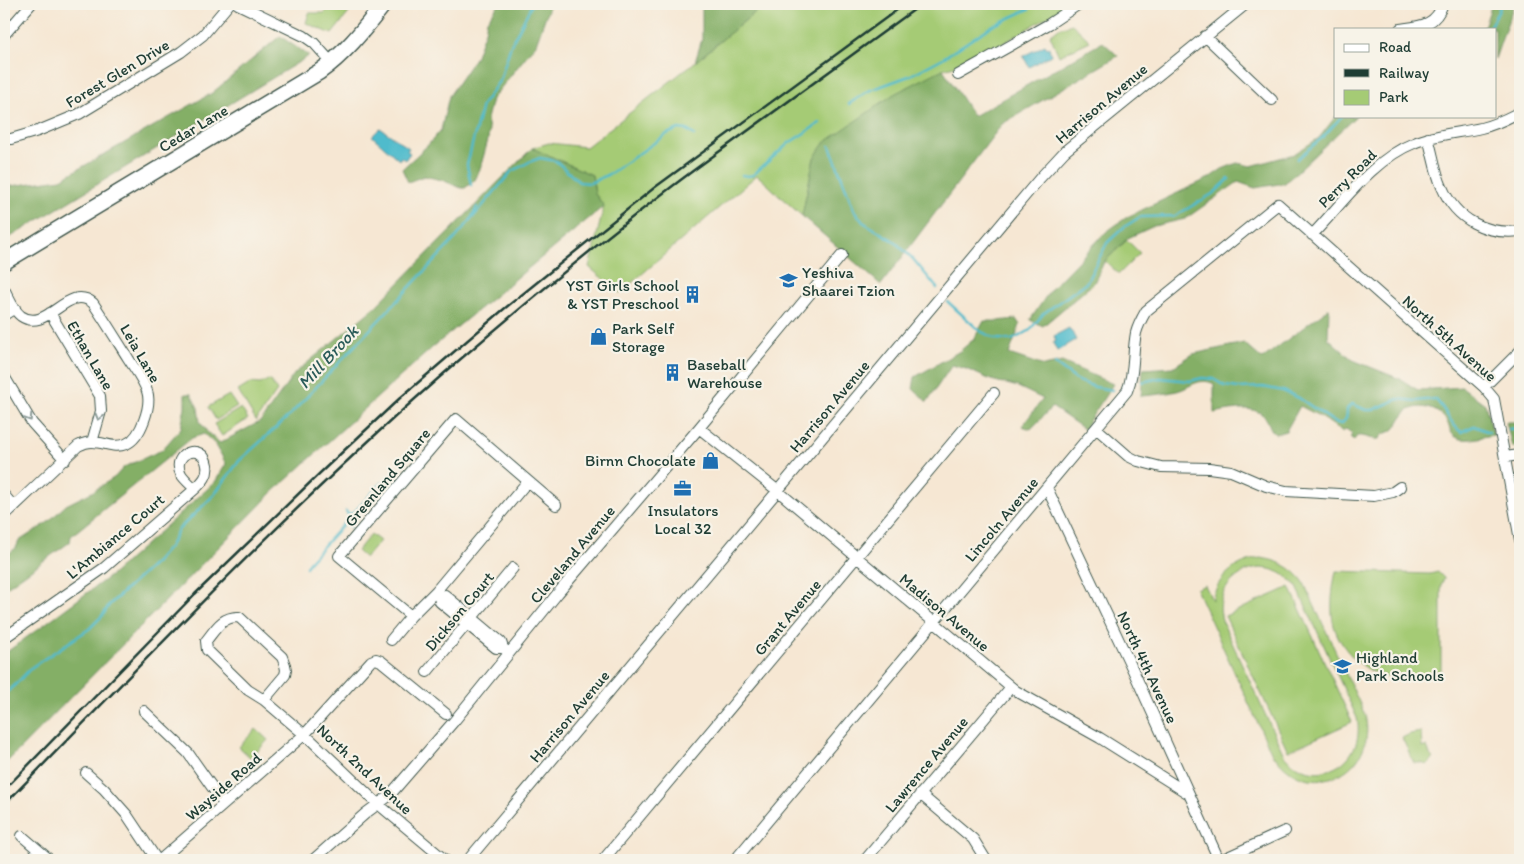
<svg xmlns="http://www.w3.org/2000/svg" width="1524" height="864" viewBox="0 0 1524 864" font-family="Itim,sans-serif">
<style>
.green{fill:#a5cb75;stroke:#628454;fill-rule:evenodd}
.forest{fill:#84af66;stroke:#52764d}
.water{fill:#50bbcc;stroke:#387c80}
.lines{fill:none;stroke-linecap:round;stroke-linejoin:round}
.stream{stroke:#50bbcc;stroke-width:2.5}
.street-casing{stroke:#3f564c;stroke-width:12}
.secondary-casing{stroke:#3f564c;stroke-width:18}
.street{stroke:#fff;stroke-width:10}
.secondary{stroke:#fff;stroke-width:15}
.rail{stroke:#1f3d34;stroke-width:2.5}
.oneway{stroke:#8f9e9a}
.labels{text-anchor:middle;stroke-width:4.5;stroke-linejoin:round;paint-order:stroke}
.street-label{font-size:16px;fill:#1f3d34;stroke:#f7f3e8}
.poi-label{font-size:16px;fill:#1f3d34;stroke:#f7f3e8;text-anchor:start}
.water-label{font-size:18px;font-style:italic;fill:#2b5c5a;stroke:#f7f3e8}
</style>
<rect width="100%" height="100%" fill="#f7f3e8"/>
<filter id="ink" filterUnits="userSpaceOnUse"><feTurbulence type="fractalNoise" baseFrequency=".02" numOctaves="2"/><feDisplacementMap in="SourceGraphic" scale="10" xChannelSelector="R" yChannelSelector="G"/><feConvolveMatrix kernelMatrix="1 2 1 2 8 2 1 2 1" color-interpolation-filters="sRGB"/></filter>
<filter id="wash" filterUnits="userSpaceOnUse"><feTurbulence type="fractalNoise" baseFrequency=".0096" numOctaves="4" result="noise"/><feDisplacementMap in="SourceGraphic" scale="20" xChannelSelector="R" yChannelSelector="G"/><feGaussianBlur stdDeviation="1.12" result="paint"/><feColorMatrix in="noise" values="0 0 0 0 0 0 0 0 0 0 0 0 0 0 0 0 0 1.4 0 .05"/><feComposite in="paint" operator="in"/></filter>
<g filter="url(#wash)">
<rect width="100%" height="100%" fill="#f6e7d3"/>
<path class="green" d="M333,4H356L332,34L306,23L309,13H324Z
M765,4H1061L1064,7L1009,40L969,62L943,69L814,158L802,216L757,175L620,293L589,267L604,206L595,194L592,175L532,148L549,143L586,147L695,62Z
M1072,24L1090,41L1059,56L1050,35L1059,28Z
M1127,240L1140,253L1119,274L1105,261Z
M268,380L271,381L277,391L256,421L238,391L251,383L260,384Z
M229,395L237,407L216,420L208,407Z
M241,408L248,419L222,436L214,424Z
M371,534L380,541L365,558L357,551Z
M1260,558C1278,560 1292,567 1303,581L1365,715C1379,773 1308,804 1275,756H1273L1196,589L1205,585L1212,600C1218,576 1236,562 1260,558ZM1259,568C1274,568 1287,574 1297,587L1357,718C1367,764 1314,791 1284,755L1223,623C1213,596 1232,572 1259,568Z
M1336,571L1430,574L1438,572L1444,578L1441,586V671C1426,675 1412,679 1395,678C1364,675 1334,646 1332,614C1331,599 1333,586 1336,571Z
M1290,587L1352,722L1288,751L1225,616Z
M256,729L268,740L251,758L239,747Z
M1421,732L1422,748L1427,746L1430,755L1433,758L1427,765L1421,763H1414L1402,738L1410,734Z"/>
<path class="forest" d="M499,4H550L536,44L492,99L487,119L489,130L488,140L480,169L475,180L465,188H461L442,180L424,176L408,182L402,169L428,145L441,130L449,96L475,58L485,31L487,20Z
M702,4H765L695,62L702,39Z
M1492,4H1514L1495,59V29H1482L1485,24Z
M280,36L309,56L4,241V187L61,179L212,93Z
M1103,42L1118,56L1002,124L881,285L802,216L814,158L824,143L894,94L943,69L973,116Z
M1336,116H1356L1285,183L1255,188L1238,182L1185,219L1154,226L1128,238L1104,262L1094,283L1043,326L1030,320L1051,289L1106,232L1127,217L1209,178L1222,169L1237,163L1251,166L1294,154L1319,138Z
M532,148L592,175L595,194L604,206L433,347L273,492L4,765V654L114,573L215,482L226,464L216,445L204,434L192,438L71,536L70,542L4,589V557L16,548L19,541L47,523L66,505L92,492L115,477L124,467L162,450L181,428L185,407V394H191L198,408L200,422L208,433L220,443L261,421L295,373L375,307Z
M1329,308L1328,338L1353,360L1400,379L1418,390L1462,387L1485,404L1494,435C1483,436 1465,443 1456,437C1449,433 1450,426 1446,420C1438,408 1417,402 1405,413C1401,417 1399,424 1394,429C1389,434 1386,430 1379,439C1371,440 1365,435 1357,436L1354,440L1351,438L1353,434L1346,429L1343,432L1321,417L1300,406L1286,431L1275,434C1270,429 1270,426 1267,420C1257,403 1230,410 1214,413V384C1199,376 1190,388 1177,391C1165,394 1153,395 1141,396L1143,369L1173,367L1193,354L1244,343L1262,359Z
M1016,319L1020,325L1009,354L1044,366L1062,362L1113,384L1084,429L1052,407L1031,429L1022,426L1043,399L1018,387L991,380L966,369L952,365L927,402L913,389L915,377L960,351L974,339L984,321H997Z
M1506,422H1520V447H1512Z"/>
<path class="water" d="M1045,45L1047,48L1049,47L1051,55L1029,67L1023,56Z
M380,128L409,148L407,151L410,153L405,160L401,157L399,160L372,136Z
M1069,328L1070,330H1071L1076,340L1057,351L1053,343L1056,341L1054,336Z"/>
<g class="lines">
<path class="stream" d="M1488,29L1498,12L1501,4
M849,104L868,91L909,76L943,58L992,26L1029,9
M830,146L854,210L863,222L894,241L913,259L937,288
M1297,159L1323,137L1342,116
M742,175L748,176L753,175L789,143L820,123
M471,185L467,165L482,105L500,80L511,45L532,4
M471,219L477,207
M948,302L980,331L996,339L1012,340L1029,331L1044,313L1086,283L1107,243L1124,227L1140,217L1175,216L1214,193L1229,179
M1055,364L1078,381L1095,387L1112,390
M1142,382L1160,378L1190,381L1202,378L1213,379L1225,386L1238,388L1263,387L1283,391L1299,398L1334,422L1341,424C1347,420 1347,415 1347,409L1352,404L1366,410H1373L1398,399L1416,401L1435,399C1446,409 1449,423 1461,432L1474,426L1489,432
M1509,429L1520,428
M348,514L353,513L382,482
M347,520L351,527
M306,567L308,563L348,519L349,516L346,511
M4,694L13,687L32,667L89,629L103,615L109,605L156,562L170,546L178,530L214,495L239,461L289,416L454,240L511,172L529,162L540,158L556,161L579,182L590,183L611,173L667,134L679,129L687,130L694,135"/>
</g>
</g>
<g filter="url(#ink)">
<g class="lines">
<defs>
<path id="street" d="M238,4L304,36L314,43L332,63
M1400,29C1421,26 1435,26 1443,4
M4,35L31,4
M1205,36L1272,100
M958,75L1049,24L1079,4
M1428,138C1433,154 1435,172 1442,187C1456,220 1486,235 1520,231
M4,139H11L38,131L79,114L181,52L203,35L229,4
M1312,235C1342,204 1373,159 1414,143C1435,134 1459,133 1481,128C1495,125 1508,118 1520,112
M4,289C9,298 13,310 21,316C47,334 68,282 93,303C105,321 116,339 128,358C134,368 143,379 147,391C152,405 141,438 126,444C113,449 105,442 92,442C88,442 82,444 78,446L4,516
M50,313L100,396L101,411L92,442
M4,315L15,308
M4,376L32,423L65,460
M1484,387L1520,351
M699,428L778,491L1016,691L1100,738L1189,794
M1096,428L1128,456L1138,461L1161,467L1209,468L1231,471L1266,486L1286,491L1374,496L1393,492L1400,487
M1505,457L1520,455
M1047,488L1132,668L1219,860
M4,495L14,507
M411,616L339,556L456,419L528,481
M4,638L104,568L195,489C202,482 209,476 207,465C203,441 170,453 181,474C184,479 190,484 195,489
M391,640L411,616L436,591L528,481L556,505
M503,648H496L440,602L439,597L445,595L501,642L503,648L509,653
M427,672L513,568
M264,700L285,675L286,670L285,665L282,657L239,617C222,616 215,630 206,641L207,650L248,690L264,700L312,741L378,804L445,860
M144,711L188,753L224,804
M86,773L104,789L127,815L157,860
M920,794L973,839L986,860
M22,836L50,860
M160,860L305,734L371,661L376,659L381,661L446,714
M313,860L366,813L389,796L455,720L558,593L699,428L842,255
M468,860L1040,178L1065,151L1246,4
M603,860L994,393
M735,860L1127,391C1135,372 1132,353 1136,333C1138,325 1142,318 1146,311L1278,204L1484,387L1494,399L1520,540
M865,860L1011,687
M1221,860L1285,831"/>
<path id="secondary" d="M4,262L319,72C345,54 365,28 384,4"/>
</defs>
<use href="#street" class="street-casing"/>
<use href="#secondary" class="secondary-casing"/>
<use href="#street" class="street"/>
<use href="#secondary" class="secondary"/>
<path class="rail" d="M4,790L195,594L320,473L400,398L504,309L654,188L905,4
M4,805C151,654 296,501 456,363C533,297 612,231 694,170C770,114 846,59 922,4"/>
</g>
<defs><path id="oneway-chevron" d="M-2-3.5L2.5 0L-2 3.5" fill="none" stroke-width="1.6" stroke-linecap="round" stroke-linejoin="round" transform="scale(1.25)"/></defs>
<g class="oneway">
<use href="#oneway-chevron" transform="translate(99 417) rotate(105)"/>
<use href="#oneway-chevron" transform="translate(29 418) rotate(57)"/>
</g>
</g>
<defs>
<symbol id="school-bare" viewBox="-9 -9 18 18"><path d="M0-5L7-2L0 1L-7-2ZM-4 1L0 2.5L4 1V4Q0 6-4 4Z" fill="#1f6fb2" stroke="#f7f3e8" stroke-width="2.5" paint-order="stroke"/></symbol>
<symbol id="building-bare" viewBox="-9 -9 18 18"><path d="M-4-6H4V6H1V3H-1V6H-4ZM-2.5-4.3h1.7v1.8h-1.7ZM.8-4.3h1.7v1.8H.8ZM-2.5-1h1.7V.8h-1.7ZM.8-1h1.7V.8H.8Z" fill="#1f6fb2" stroke="#f7f3e8" stroke-width="2.5" paint-order="stroke"/></symbol>
<symbol id="shop-bare" viewBox="-9 -9 18 18"><path d="M-5-2.5h2.3a2.7 3.5 0 0 1 5.4 0H5L5.5 6h-11ZM-1.5-2.5h3a1.5 2.3 0 0 0-3 0Z" fill="#1f6fb2" stroke="#f7f3e8" stroke-width="2.5" paint-order="stroke"/></symbol>
<symbol id="office-bare" viewBox="-9 -9 18 18"><path d="M-6-3h4V-5.5h4V-3h4V5H-6ZM-1-4.5V-3h2v-1.5ZM-6 0V1H6V0Z" fill="#1f6fb2" stroke="#f7f3e8" stroke-width="2.5" paint-order="stroke"/></symbol>
</defs>
<g fill-rule="evenodd">
<use href="#school-bare" x="776" y="268" width="25" height="25"/>
<use href="#building-bare" x="680" y="282" width="25" height="25"/>
<use href="#shop-bare" x="586" y="324" width="25" height="25"/>
<use href="#building-bare" x="660" y="360" width="25" height="25"/>
<use href="#shop-bare" x="698" y="448" width="25" height="25"/>
<use href="#office-bare" x="670" y="476" width="25" height="25"/>
<use href="#school-bare" x="1330" y="654" width="25" height="25"/>
</g>
<g class="labels">
<g class="street-label">
<text transform="translate(117 73) rotate(-31)" y="6">Forest Glen Drive</text>
<text transform="translate(1101 103) rotate(-40)" y="6">Harrison Avenue</text>
<text transform="translate(193 128) rotate(-31)" y="6">Cedar Lane</text>
<text transform="translate(1347 178) rotate(-45)" y="6">Perry Road</text>
<text transform="translate(1450 338) rotate(42)" y="6">North 5th Avenue</text>
<text transform="translate(141 353) rotate(60)" y="6">Leia Lane</text>
<text transform="translate(91 355) rotate(60)" y="6">Ethan Lane</text>
<text transform="translate(829 406) rotate(-50)" y="6">Harrison Avenue</text>
<text transform="translate(387 477) rotate(-50)" y="6">Greenland Square</text>
<text transform="translate(1001 519) rotate(-50)" y="6">Lincoln Avenue</text>
<text transform="translate(115 536) rotate(-40)" y="6">L'Ambiance Court</text>
<text transform="translate(572 554) rotate(-50)" y="6">Cleveland Avenue</text>
<text transform="translate(459 611) rotate(-50)" y="6">Dickson Court</text>
<text transform="translate(945 612) rotate(40)" y="6">Madison Avenue</text>
<text transform="translate(787 617) rotate(-50)" y="6">Grant Avenue</text>
<text transform="translate(1148 667) rotate(65)" y="6">North 4th Avenue</text>
<text transform="translate(569 716) rotate(-50)" y="6">Harrison Avenue</text>
<text transform="translate(926 764) rotate(-50)" y="6">Lawrence Avenue</text>
<text transform="translate(365 769) rotate(43)" y="6">North 2nd Avenue</text>
<text transform="translate(223 786) rotate(-41)" y="6">Wayside Road</text>
</g>
<g class="poi-label">
<text x="802" y="278">Yeshiva<tspan x="802" dy="18">Shaarei Tzion</tspan></text>
<text x="679" y="291" text-anchor="end">YST Girls School<tspan x="679" dy="18">&amp; YST Preschool</tspan></text>
<text x="612" y="334">Park Self<tspan x="612" dy="18">Storage</tspan></text>
<text x="687" y="370">Baseball<tspan x="687" dy="18">Warehouse</tspan></text>
<text x="696" y="466" text-anchor="end">Birnn Chocolate</text>
<text x="683" y="516" text-anchor="middle">Insulators<tspan x="683" dy="18">Local 32</tspan></text>
<text x="1356" y="663">Highland<tspan x="1356" dy="18">Park Schools</tspan></text>
</g>
<g class="water-label">
<text transform="translate(328 357) rotate(-47)" y="6">Mill Brook</text>
</g>
</g>
<rect width="1524" height="864" fill="none" stroke="#f7f3e8" stroke-width="20"/>
<rect x="1334" y="28" width="162" height="90" fill="#f7f3e8" stroke="#a1aaa0"/>
<rect x="1344" y="44" width="25" height="8" fill="#ffffff" stroke="#a1aaa0"/>
<text x="1379" y="52" font-size="15" fill="#1f3d34">Road</text>
<rect x="1344" y="69" width="25" height="8" fill="#1f3d34" stroke="#a1aaa0"/>
<text x="1379" y="78" font-size="15" fill="#1f3d34">Railway</text>
<rect x="1344" y="90" width="25" height="15" fill="#a5cb75" stroke="#a1aaa0"/>
<text x="1379" y="102" font-size="15" fill="#1f3d34">Park</text>
</svg>
